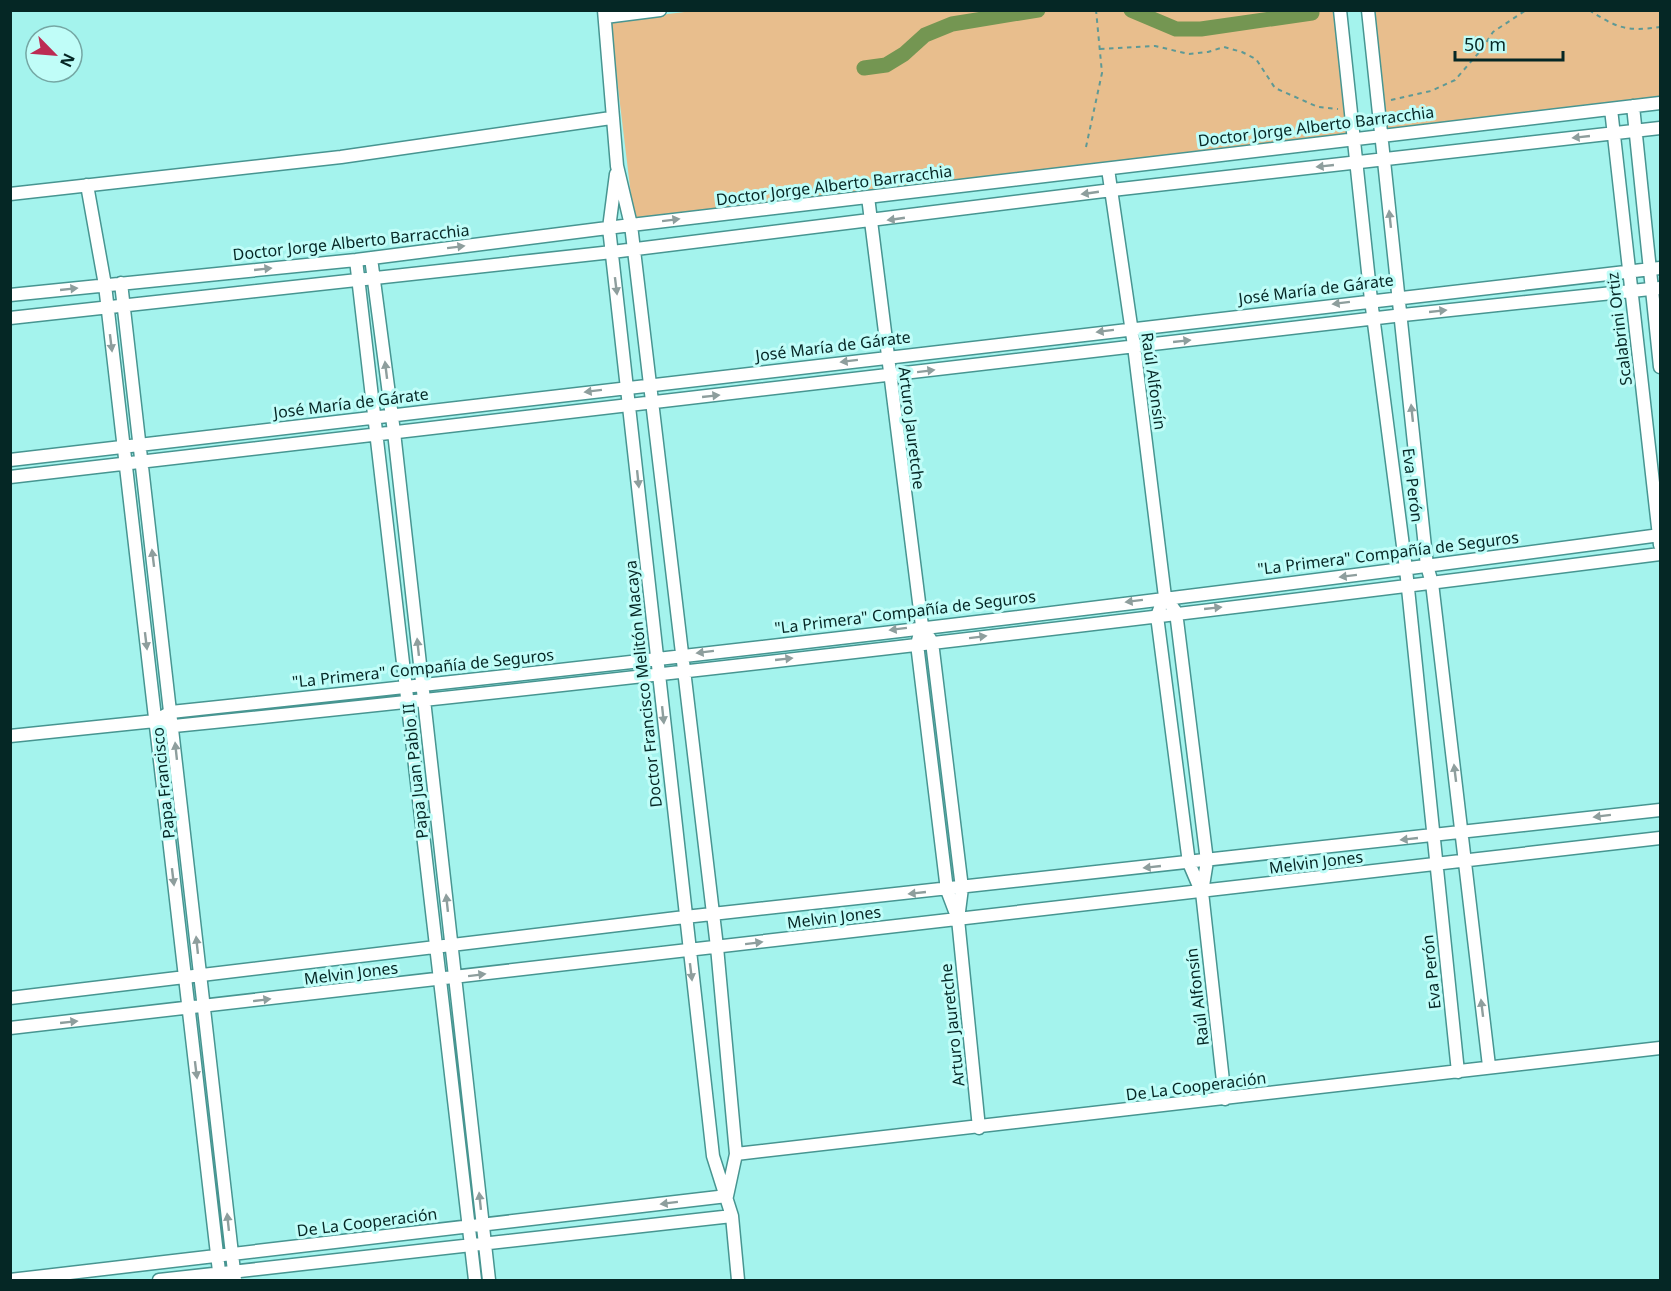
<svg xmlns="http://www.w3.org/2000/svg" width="1671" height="1291" viewBox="0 0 1671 1291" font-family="'Noto Sans',sans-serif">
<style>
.green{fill:#e8be8d}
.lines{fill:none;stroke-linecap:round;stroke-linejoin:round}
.canal{stroke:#749652;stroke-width:15}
.street-casing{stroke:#479591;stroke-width:15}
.path{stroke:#5e9995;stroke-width:2;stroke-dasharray:4.5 4.5;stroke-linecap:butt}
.street{stroke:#fff;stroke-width:12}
.oneway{fill:#8e9e9d}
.labels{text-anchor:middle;stroke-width:6;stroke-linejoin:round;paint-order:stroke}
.street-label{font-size:16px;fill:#052725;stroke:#c0fdf8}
</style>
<rect width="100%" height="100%" fill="#a4f3ed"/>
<path class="green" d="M701,10L1335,11L1348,135L634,220L610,21Z
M1372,11H1660V100L1384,130Z"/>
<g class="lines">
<path class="canal" d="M1131,10L1176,29H1201L1312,13
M864,68L886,65L904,54L925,35L952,24L1038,10"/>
<defs>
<path id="street" d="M604,10L617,166L631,225L717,947L736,1154L727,1196
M1340,10L1371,300L1406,569L1458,1072
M1368,10L1427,566L1432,583L1489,1066
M605,17L660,10
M1633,106L1660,367
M1611,109L1660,545
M1108,169L1134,346L1165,597L1176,612L1207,861L1202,892L1225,1099
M616,174L609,228L713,1156L732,1216L738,1280
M87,185L105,285L220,1280
M10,194L341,157L611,118
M868,197L922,626L917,644L947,890L958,919
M371,258L394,432L489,1280
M356,260L475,1280
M121,283L235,1280
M10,295L356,260L631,225L1660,103
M10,318L612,252L1112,190L1660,128
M10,460L1660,268
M10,477L1403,315L1660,288
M1160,608L1157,616L1189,863L1201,891
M929,637L932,642L962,888L958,919L979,1128
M155,721L171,712C668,660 1165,602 1660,535
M10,736L155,721L174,726C670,676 1166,617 1660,554
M10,998L685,917L1660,810
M10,1028L1660,838
M736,1154L1660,1048
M10,1280L727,1196
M159,1280L732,1216"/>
</defs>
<use href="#street" class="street-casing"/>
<path class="path" d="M1589,10C1617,28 1627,32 1660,27
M1100,49L1155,46L1189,54L1208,52L1224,47L1242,52L1256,59L1275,88L1318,107L1338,109
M1391,100L1431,91L1455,80L1482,49L1493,32L1526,10
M1086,147L1102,73L1096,10"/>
<use href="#street" class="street"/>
</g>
<defs><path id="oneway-solid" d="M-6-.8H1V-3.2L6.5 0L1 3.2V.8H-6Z" transform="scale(1.5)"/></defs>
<g class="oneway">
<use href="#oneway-solid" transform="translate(1581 137) rotate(174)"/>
<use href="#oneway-solid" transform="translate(1325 166) rotate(174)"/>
<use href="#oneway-solid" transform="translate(1090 193) rotate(172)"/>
<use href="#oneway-solid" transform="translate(896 219) rotate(172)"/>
<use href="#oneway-solid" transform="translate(1390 219) rotate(-96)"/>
<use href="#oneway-solid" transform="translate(671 220) rotate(-7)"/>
<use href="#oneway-solid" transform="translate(456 247) rotate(-7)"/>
<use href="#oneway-solid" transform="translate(263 269) rotate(-6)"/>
<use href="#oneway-solid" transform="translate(616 286) rotate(83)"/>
<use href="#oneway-solid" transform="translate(69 289) rotate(-6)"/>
<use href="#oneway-solid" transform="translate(1341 303) rotate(173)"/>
<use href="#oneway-solid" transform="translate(1438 311) rotate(-6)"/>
<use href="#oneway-solid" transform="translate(1105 331) rotate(173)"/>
<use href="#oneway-solid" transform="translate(1182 341) rotate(-6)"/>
<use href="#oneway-solid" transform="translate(111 343) rotate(83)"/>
<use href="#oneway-solid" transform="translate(849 361) rotate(173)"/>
<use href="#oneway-solid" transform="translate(386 370) rotate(-97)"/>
<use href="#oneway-solid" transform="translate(926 371) rotate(-7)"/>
<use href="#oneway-solid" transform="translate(593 391) rotate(173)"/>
<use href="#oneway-solid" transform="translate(711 396) rotate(-6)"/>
<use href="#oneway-solid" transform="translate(1412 413) rotate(-96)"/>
<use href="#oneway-solid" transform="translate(638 479) rotate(84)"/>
<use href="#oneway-solid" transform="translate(153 558) rotate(-97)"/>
<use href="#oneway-solid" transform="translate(1348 576) rotate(173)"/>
<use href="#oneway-solid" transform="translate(1134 601) rotate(173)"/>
<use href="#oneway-solid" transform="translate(1213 608) rotate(-6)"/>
<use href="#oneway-solid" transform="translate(898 629) rotate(173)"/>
<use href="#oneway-solid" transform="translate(978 637) rotate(-7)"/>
<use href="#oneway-solid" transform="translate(146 641) rotate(83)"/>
<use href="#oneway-solid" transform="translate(418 647) rotate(-96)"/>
<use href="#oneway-solid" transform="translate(705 652) rotate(173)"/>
<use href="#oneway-solid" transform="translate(784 659) rotate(-6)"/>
<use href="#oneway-solid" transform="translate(663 715) rotate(84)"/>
<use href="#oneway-solid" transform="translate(176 751) rotate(-96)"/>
<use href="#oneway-solid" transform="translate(1455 773) rotate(-97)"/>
<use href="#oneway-solid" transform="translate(1602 816) rotate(173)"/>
<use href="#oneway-solid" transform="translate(1409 839) rotate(174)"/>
<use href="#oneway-solid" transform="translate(1152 867) rotate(174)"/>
<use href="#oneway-solid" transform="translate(173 877) rotate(83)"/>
<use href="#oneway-solid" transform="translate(917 893) rotate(174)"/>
<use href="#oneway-solid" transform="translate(447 903) rotate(-96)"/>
<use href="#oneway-solid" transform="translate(754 943) rotate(-7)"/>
<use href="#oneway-solid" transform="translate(197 945) rotate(-96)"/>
<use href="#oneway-solid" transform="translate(691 972) rotate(83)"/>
<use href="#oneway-solid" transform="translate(477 975) rotate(-7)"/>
<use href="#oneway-solid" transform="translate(262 1000) rotate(-7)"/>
<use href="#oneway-solid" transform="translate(1482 1008) rotate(-97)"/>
<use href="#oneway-solid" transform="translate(69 1022) rotate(-6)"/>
<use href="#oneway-solid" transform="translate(196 1070) rotate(83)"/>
<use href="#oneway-solid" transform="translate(480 1201) rotate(-96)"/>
<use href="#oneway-solid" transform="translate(669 1203) rotate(173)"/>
<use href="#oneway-solid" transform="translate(228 1222) rotate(-96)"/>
</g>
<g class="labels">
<g class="street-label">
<text transform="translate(1316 126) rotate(-7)" y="6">Doctor Jorge Alberto Barracchia</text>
<text transform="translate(834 185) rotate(-7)" y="6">Doctor Jorge Alberto Barracchia</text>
<text transform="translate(351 242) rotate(-6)" y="6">Doctor Jorge Alberto Barracchia</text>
<text transform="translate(1316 289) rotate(-7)" y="6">José María de Gárate</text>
<text transform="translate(1619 329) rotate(-97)" y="6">Scalabrini Ortiz</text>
<text transform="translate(833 346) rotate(-7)" y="6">José María de Gárate</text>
<text transform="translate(1154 381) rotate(82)" y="6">Raúl Alfonsín</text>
<text transform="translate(351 403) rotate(-7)" y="6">José María de Gárate</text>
<text transform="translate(912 428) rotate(83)" y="6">Arturo Jauretche</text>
<text transform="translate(1413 485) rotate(83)" y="6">Eva Perón</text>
<text transform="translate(1388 553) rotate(-7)" y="6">"La Primera" Compañía de Seguros</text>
<text transform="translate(905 612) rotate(-7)" y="6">"La Primera" Compañía de Seguros</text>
<text transform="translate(423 668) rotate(-6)" y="6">"La Primera" Compañía de Seguros</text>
<text transform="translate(643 684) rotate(-96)" y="6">Doctor Francisco Melitón Macaya</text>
<text transform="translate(415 771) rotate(-96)" y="6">Papa Juan Pablo II</text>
<text transform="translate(163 783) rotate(-96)" y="6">Papa Francisco</text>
<text transform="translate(1316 862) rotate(-7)" y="6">Melvin Jones</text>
<text transform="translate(834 917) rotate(-7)" y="6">Melvin Jones</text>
<text transform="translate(1431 972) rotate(-96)" y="6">Eva Perón</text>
<text transform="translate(351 973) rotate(-7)" y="6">Melvin Jones</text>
<text transform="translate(1197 997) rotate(-97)" y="6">Raúl Alfonsín</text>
<text transform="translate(952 1025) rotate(-96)" y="6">Arturo Jauretche</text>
<text transform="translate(1196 1086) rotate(-7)" y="6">De La Cooperación</text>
<text transform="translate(367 1222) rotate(-7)" y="6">De La Cooperación</text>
</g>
</g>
<rect width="1671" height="1291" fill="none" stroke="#052725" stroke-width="24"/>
<g transform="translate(54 54) rotate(115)"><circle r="28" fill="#c0fdf8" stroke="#75a7a4" stroke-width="1.5"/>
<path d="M0-4.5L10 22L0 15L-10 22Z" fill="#bc2c53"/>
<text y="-9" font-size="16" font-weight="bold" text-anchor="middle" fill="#052725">N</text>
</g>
<path d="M1455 51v9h108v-9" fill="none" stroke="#052725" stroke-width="3"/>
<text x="1464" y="51" font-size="18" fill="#052725" stroke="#c0fdf8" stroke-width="4.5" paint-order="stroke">50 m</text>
</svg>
